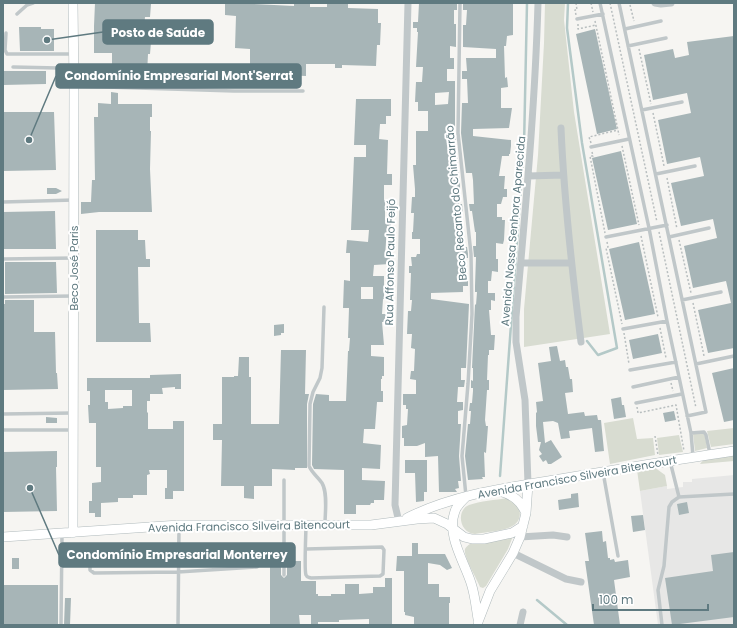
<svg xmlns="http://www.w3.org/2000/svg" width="737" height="628" viewBox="0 0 737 628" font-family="Poppins,sans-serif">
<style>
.built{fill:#e7e7e6}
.green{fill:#d8dcd1}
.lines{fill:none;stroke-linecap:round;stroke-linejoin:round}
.stream{stroke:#b4c9c8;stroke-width:2.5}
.building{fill:#a7b5b7;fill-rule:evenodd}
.secondary-casing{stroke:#b0babc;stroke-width:10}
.path{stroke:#b8bebf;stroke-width:1.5;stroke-dasharray:2 2;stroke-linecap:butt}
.lane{stroke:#c0c7c9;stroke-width:3.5}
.street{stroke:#c0c7c9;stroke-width:7}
.secondary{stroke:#fff;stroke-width:9}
.labels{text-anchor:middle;stroke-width:4;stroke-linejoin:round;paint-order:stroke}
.street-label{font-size:11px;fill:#5f7a80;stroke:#fff}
.leader{fill:none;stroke:#5f7a80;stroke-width:1.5}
.callout-dot{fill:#5f7a80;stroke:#fff;stroke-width:1.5}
.callout{fill:#5f7a80;stroke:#5f7a80;stroke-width:1.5}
.callout-label{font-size:12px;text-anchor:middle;font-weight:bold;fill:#fff}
</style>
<rect width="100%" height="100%" fill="#f6f5f2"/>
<path class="built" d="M734,475V625H658L640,491L667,486V489L683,487V482H692V479Z"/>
<path class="green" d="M545,3H565L564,20L574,112L610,334L524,347V309L538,155L544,43Z
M633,418L637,439L653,438L655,455L610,464L604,423Z
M734,428V444L711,447L707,431Z
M702,432L705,436L707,448L695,451L693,434Z
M679,435L683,452L659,455L657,438Z
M734,455V461L700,464L704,459Z
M654,467L665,475L667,486L640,491L637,470Z
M507,498L517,502C530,532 496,530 475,534C459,533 456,510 469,505C480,501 496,500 507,498Z
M513,536L508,549L486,586L483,588L480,587C477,579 463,556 465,549C466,547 468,545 470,544Z"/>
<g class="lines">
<path class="stream" d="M568,3L567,28L582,143L617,348L598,355L587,341
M500,476L524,146L527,3
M537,600L567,625"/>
</g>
<path class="building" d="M95,3H141V4H151L150,17H145L144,29H147V42H151L150,54H148L147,74H90L91,68H112V53H94V26Z
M237,3L294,6V3H310V7H327V3H348V8L378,9V23H381L380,45H377L376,66L342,65V68H335V64H306V76L235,73V65H250V49L235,48L236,16L225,15V4Z
M419,3H457V10H454V24H456V47L450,46V58H454V69H447V81H455V133L460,186L459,204H462L463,212H460V233H462V238H465V247H467L468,254V258H460L461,271H464V277H468V286H463V292L431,293V299L469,304L466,368H461V380H465L464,387H458L457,402H463V410L458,411V424H461L459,456L461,481H458L459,488L455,489L457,492H439L438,456L425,457V443L417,446H404V438H402V426L407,425L408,409H406V405H403V394H416V380L410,379L411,371H414L415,349L411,348L412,334H407L408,311H411L412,300H410L411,273H409V266H412L411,257H416L417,254H420V239H412V232H413L414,213H411L412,197H415V189L413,165H416V131H428V111H418V102H415L416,82H422L423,67H416L418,32H417V28H413V22H418ZM449,92L448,104L435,105V93Z
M463,3H513V35L507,36L506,46H504L505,78L507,77L508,87L501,88V108H512L509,128L473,129V136L511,140V146L510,154H509V156H502L499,176H505L504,189H507V197H503L501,204H497V217H502V220H505L504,240L503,244L496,243V259H498V272L492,271L491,281H488V293H495V301L491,300V310H489L491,335H495L494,350H489V355H488L487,380H489V390H487L485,420L486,426H488L486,453L484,452L485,477H482L483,479L468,480L465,456L468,424H470L471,411H469L470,403H472L473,391V388H471V380L473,381V368H472L475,304L476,305L477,292H475V286L476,257H474L473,246H476V232H475L472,211H470L469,204H474L473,180L472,173H466L461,133L462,103H468L467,79H462V71H467L466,58H496V49L463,47V25H466L467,10H463Z
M19,27H41V29H54V51H20Z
M595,29L617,129L597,134L576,34Z
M734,36V348L708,353L698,310L731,303L726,281L693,288L684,246L717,238L713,219L681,226L671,183L704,176L700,157L667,164L658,120L691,113L687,93L653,100L644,55L673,49L675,58L689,55L687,42Z
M3,71H46V84L3,85Z
M111,92L118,93V104H152V117H150V131H151L150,169L152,212H99L81,214V202H91L92,180H95L94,117H98V103L111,104Z
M356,99H391V116H386V124H380L379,139L388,140L387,174H392V185H384V200H385V220H391V226H387L386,242L385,256H390V264L374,265L373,276H384V299H383L382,314H386V322H382L384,345H371V356L384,357V376H382V379H381V391H383V402H377L375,429H364L363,443L381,445L380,469L362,468V480L385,481L384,500H374V503H371L370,505H356V514H344V470L314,469L312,465L313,404L316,394L329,395V401H346L348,351H349L350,338H348L349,308H343L344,280L350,281V253H346L347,240L368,242L369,230H351L354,157H366V145H354ZM361,287H373V299H361Z
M3,112H54L56,170L3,171Z
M621,151L637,224L608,230L592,158Z
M47,188H56L62,191L56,194H47Z
M55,211L56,249H3V212Z
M96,230H138V240H145L146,259H150V267H138L139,323H150L151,342H96Z
M639,242L655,314L625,320L609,249Z
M5,262H56L57,293L5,294Z
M5,300H34V332H55L56,373H57L58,389L3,390V304H5Z
M284,324V333H281V335L274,336V325Z
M658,334L662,353L633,359L629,340Z
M557,346L560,361L565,360L566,367H568L570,379H572L573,392L565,393L568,414L584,412L585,416L597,415L598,420H601L604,451L595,452L592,428L569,431L570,438L561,439L558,423L553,421L543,422L545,443L551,440L562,457L551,464H548L546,460L543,462L539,456L542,454L539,450L541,442H538L536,426V413L537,412L536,402L543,401L538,363L551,361L549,347Z
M281,350H306L305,394H309L307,404V468H295V470L272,469V486H254V499L244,498V486H221L222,440H213V424H222V377H234V376H238L239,357H249V377H251V424H279Z
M734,368V420L724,422L712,373Z
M181,374V389H175V387L162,388L163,394H150V401H147V413L148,412V429H173V421H184V491H173V499H165V488H167V470H149L150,474L147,475V495H133V498H118V502L101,503V517H95V513H89V501H92V483L101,482V467H96V423H89L88,405H90V391H87V378H150V375ZM105,390H132V406H123V408L108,409V402H105Z
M621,397L622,405H624L626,417L614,419L611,399Z
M674,411L676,420L665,422L663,413Z
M46,417L57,418V423H46Z
M57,451V467H56L57,511L3,512V452Z
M405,460H427V492H424V501L416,502L415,473H405Z
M578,493L579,507L559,510L558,500L571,498V494Z
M687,502L689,513L679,515L677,504Z
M643,515L645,530L633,532L631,516Z
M602,531L603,542L606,541L608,558H610V560L614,559L615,562L628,560L630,577L614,580L620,625H594L585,561H589L585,533Z
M412,543H418V554H445L452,568L447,570L440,565L428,563V584H439V597H450V603H449V625H414V617L405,615V612H404V571H396L397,556H412Z
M734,552V617L672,625L665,578L713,571L711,555Z
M12,558H19V569H12Z
M294,561H301V581H316V594H318V596H331V594H345V584H359V594L373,593V587H385V578H392V625H369V619L339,620V622H318V625H311V615H299L300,625H270V563L281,564V575L284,578L287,575V564L294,563Z
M3,585H58V625H3Z
M65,598H71L70,625H64Z"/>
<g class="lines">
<defs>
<path id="secondary" d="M73,3L74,86L73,533
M499,491C513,495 520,500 526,513
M466,497C462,501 457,505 455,511C446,535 464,561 471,583C475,595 476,607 478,619
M407,518C452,495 504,488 554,480C614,470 674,460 734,451
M3,537L179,525H371L417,519L434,518L447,524L464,537L472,539H484L512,533L523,526
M478,622L490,591L513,553L520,537L526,513L528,484"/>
</defs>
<use href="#secondary" class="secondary-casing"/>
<path class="path" d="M576,3L577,10H575L576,15
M591,3L593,12
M610,3L657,222
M630,5L634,21
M595,21L619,135
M578,24V29L596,25
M639,49L651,104
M653,113L664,166
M591,143L589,137L618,130
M622,146L639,225
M592,152L593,156H590L605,233
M667,178L677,229
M659,232L696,408
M641,236L658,317
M679,240L691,293
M607,242L608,247L606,248L622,324
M693,303L704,356
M660,328L666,358
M624,333L629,364
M671,383L673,391
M637,407L638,413L676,405L684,451
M655,436L658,455"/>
<path class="lane" d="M460,3L458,133L471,254L472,314L468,384L462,456L466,496
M600,3L649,228L667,321L691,433L693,456
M619,3L706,412L687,416
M17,14L27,5L33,3
M577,19L603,14
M625,29L661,21
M6,33L5,50L7,54H72
M628,46L666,38
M13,67L58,68L73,67
M74,86L234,91H303
M642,110L682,102
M591,147L629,139
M656,174L695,166
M3,202L74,200
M606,237L667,225
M669,237L709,228
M3,259L74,258
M3,297L73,296
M682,300L721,292
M324,307L322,368L320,378L313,392L310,404L309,466C312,473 318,477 322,483C328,493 325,513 325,524
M623,329L667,321
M696,364L734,356
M630,370L676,362
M633,387L679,377
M636,403L682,394
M3,414L72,413
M3,430H72
M691,433L704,432L706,435L710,454
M670,461L679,497L734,494
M603,472L618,556
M284,480V575
M255,549L259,550L261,554L260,564L257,567L178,572L94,573L90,570V560L93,557Z
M306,549L382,547L384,550L383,574L380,576L311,578C309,577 307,578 306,575C304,570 306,533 306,525
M61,625L62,534
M178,625L179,526
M662,625L658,590L664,566L669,507L672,502L679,497"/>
<path class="street" d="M655,3L661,4L671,3
M561,128C564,200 572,271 581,342
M528,176L563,175
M521,263H571
M528,484L525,400L516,342V317C525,212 535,108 538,3
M399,522L395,505L408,3
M520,537L553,535L567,537
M513,553L566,579L581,582
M520,625L523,612"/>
<use href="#secondary" class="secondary"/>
</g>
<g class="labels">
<g class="street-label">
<text transform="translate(456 203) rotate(-95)" y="4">Beco Recanto do Chimarrão</text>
<text transform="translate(513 231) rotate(-85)" y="4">Avenida Nossa Senhora Aparecida</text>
<text transform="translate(390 262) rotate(-89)" y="4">Rua Affonso Paulo Feijó</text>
<text transform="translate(74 268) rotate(-90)" y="4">Beco José Paris</text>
<text transform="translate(577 477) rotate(-10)" y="4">Avenida Francisco Silveira Bitencourt</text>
<text transform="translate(249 526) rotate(-1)" y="4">Avenida Francisco Silveira Bitencourt</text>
</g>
</g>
<path class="leader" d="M47 40L103 32M29 140L56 76M30 488L59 555"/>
<g class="callout-dot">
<circle cx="47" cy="40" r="4"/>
<circle cx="29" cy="140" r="4"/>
<circle cx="30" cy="488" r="4"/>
</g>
<g class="callout">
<rect x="103" y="20" width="110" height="24" rx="4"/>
<rect x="56" y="64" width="245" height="24" rx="4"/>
<rect x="59" y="543" width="236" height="24" rx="4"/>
</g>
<g class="callout-label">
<text x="158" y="37">Posto de Saúde</text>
<text x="179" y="80">Condomínio Empresarial Mont'Serrat</text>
<text x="177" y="559">Condomínio Empresarial Monterrey</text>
</g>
<rect width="737" height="628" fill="none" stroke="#5f7a80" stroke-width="8"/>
<path d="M593 604v6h115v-6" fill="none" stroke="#5f7a80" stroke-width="2"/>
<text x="599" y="604" font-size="12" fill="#5f7a80" stroke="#ffffff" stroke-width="3" paint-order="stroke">100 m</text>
</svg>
